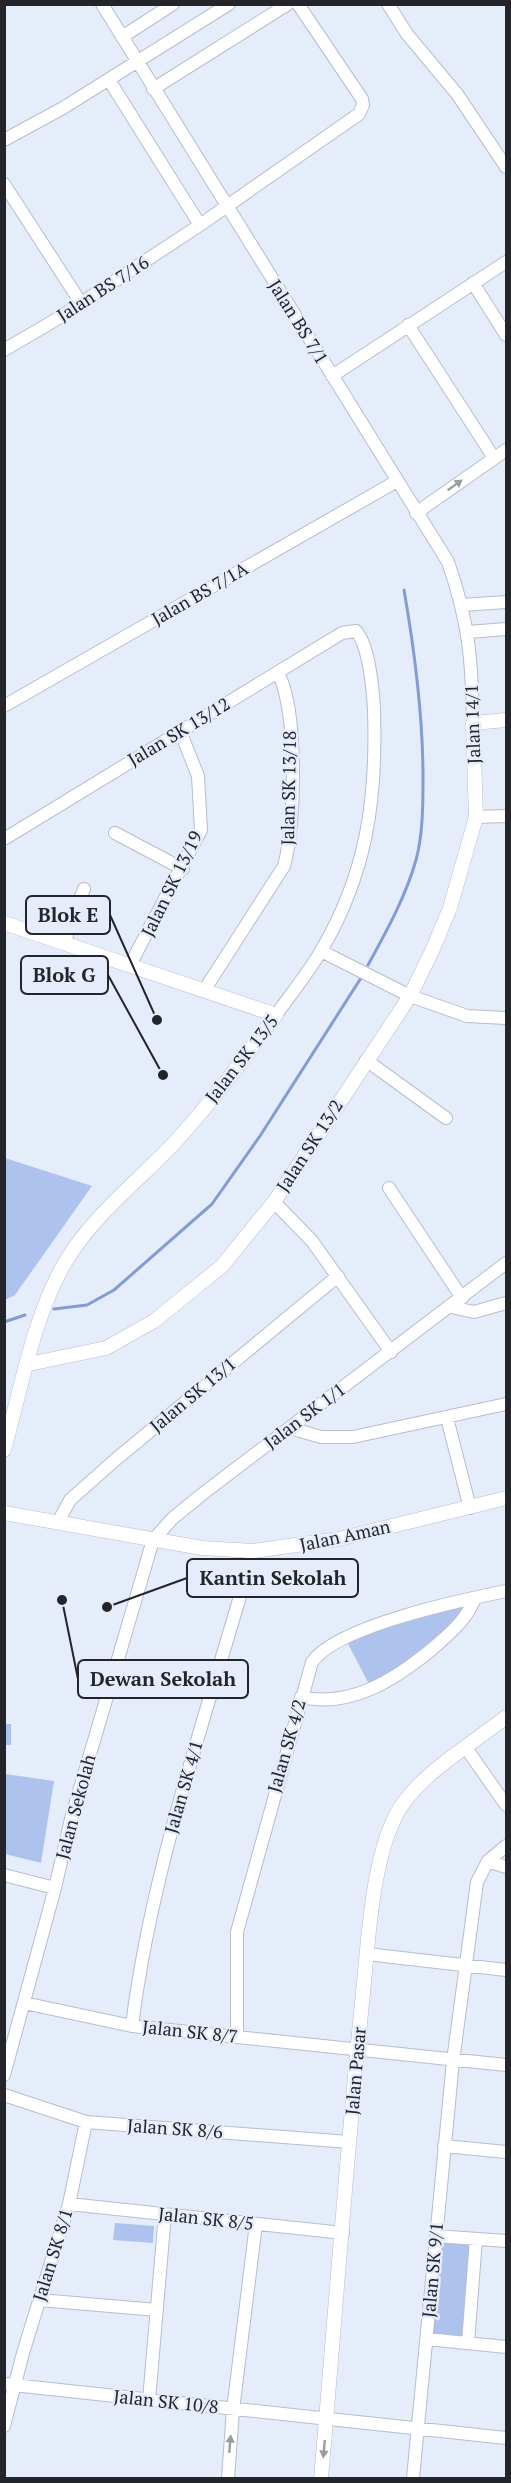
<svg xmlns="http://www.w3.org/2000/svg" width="511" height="2483" viewBox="0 0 511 2483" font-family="'PT Serif',serif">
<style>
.green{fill:#aec2ee}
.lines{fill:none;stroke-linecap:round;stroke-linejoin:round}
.stream{stroke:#849cd2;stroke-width:3}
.minor-casing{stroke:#b7bdcb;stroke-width:14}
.tertiary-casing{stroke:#b7bdcb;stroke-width:15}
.minor{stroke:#fff;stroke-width:12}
.tertiary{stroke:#fff;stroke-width:14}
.oneway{fill:#9c9d9f}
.labels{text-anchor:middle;stroke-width:5;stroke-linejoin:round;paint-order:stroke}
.street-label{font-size:18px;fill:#23252a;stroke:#e5ecfa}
.leader{fill:none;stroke:#23252a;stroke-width:2}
.callout-dot{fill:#23252a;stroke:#e5ecfa;stroke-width:2}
.callout{fill:#e5ecfa;stroke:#23252a;stroke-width:2}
.callout-label{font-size:20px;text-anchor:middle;font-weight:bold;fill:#23252a}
</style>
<rect width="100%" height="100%" fill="#e5ecfa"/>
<path class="green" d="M5,1158L92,1186L15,1295L5,1300Z
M461,1607L466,1609L464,1615L399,1666L369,1684L347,1642L377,1630Z
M5,1724H11V1745H5Z
M5,1774L54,1781L41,1863L5,1854Z
M115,2223L154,2226L153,2243L113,2240Z
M440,2241L472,2244L464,2336L432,2334Z"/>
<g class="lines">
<path class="stream" d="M368,965C386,932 406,896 416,860C423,834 423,804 423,778C423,714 415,653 404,590
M54,1309L87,1305L114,1290L212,1204L260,1136L361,978
M4,1322L25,1315"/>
<defs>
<path id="minor" d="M102,4L448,562C469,622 472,661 473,723
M388,4L407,34L457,94L506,167
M122,37L173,4
M109,80L200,225
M153,89L288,4
M4,140L63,108L229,4
M4,184L81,303
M473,283L506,335
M408,325L494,458
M4,350L57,319L200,225L359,114L363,105L362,99L298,4
M332,376L506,262
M416,513L506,450
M463,605L506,602
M468,632L506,629
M4,706L397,481
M476,817L506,816
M115,833L183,869
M4,839L342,633L356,631C369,645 373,690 374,710C377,799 367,873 321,951C308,973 291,994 276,1015
M65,944L70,922L84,889
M321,951L410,996L467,1016L506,1018
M130,965L201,830L198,776L180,731
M205,989L284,866C296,824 298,710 278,673
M366,1060L446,1118
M389,1188L462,1298
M274,1202L312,1241L391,1352
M451,1307L474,1312L506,1303
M447,1418L470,1508
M290,1428L321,1437H353L506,1404
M58,1522L70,1500L115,1460L338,1276
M301,1697C351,1708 394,1680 431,1650C449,1634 466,1621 475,1598
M466,1748L506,1805
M488,1861L506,1867
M4,1875L55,1888
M367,1954L506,1970
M24,2003L132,2026L506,2065
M132,2026C152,1864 209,1709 253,1551
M237,2037V1932L312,1662C337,1626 462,1600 506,1591
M4,2075L55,1888L71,1819L153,1540L173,1518L205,1492L506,1263
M4,2095L86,2122L349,2142
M444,2146L506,2152
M69,2204L343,2233
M436,2236L506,2241
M40,2300L157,2310
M427,2339L506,2347
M468,2343L476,2239
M4,2384L506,2438
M149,2400L165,2214
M4,2426L23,2353L69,2204L86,2122
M228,2478L233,2410L256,2224
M413,2478L453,2061L477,1882L488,1861L506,1846"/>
<path id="tertiary" d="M4,923L276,1015C245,1058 213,1100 177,1140C141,1179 94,1214 66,1261C34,1314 21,1389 4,1450
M29,1364L106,1348L154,1321L222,1266L274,1202L410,996L432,951L450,908L476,817L473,723L506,720
M4,1513L202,1548L253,1551L339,1539L506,1498
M321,2478C335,2320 346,2161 362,2003C368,1947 371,1855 400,1808C422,1773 473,1743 506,1717"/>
</defs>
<use href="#minor" class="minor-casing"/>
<use href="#tertiary" class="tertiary-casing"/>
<use href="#minor" class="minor"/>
<use href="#tertiary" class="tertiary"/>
</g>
<defs><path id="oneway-solid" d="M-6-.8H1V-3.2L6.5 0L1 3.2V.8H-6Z" transform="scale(1.5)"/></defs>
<g class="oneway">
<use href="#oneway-solid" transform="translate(455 485) rotate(-35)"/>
<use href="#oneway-solid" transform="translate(230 2444) rotate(-85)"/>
<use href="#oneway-solid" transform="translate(324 2449) rotate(95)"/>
</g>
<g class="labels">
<g class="street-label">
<text transform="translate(103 289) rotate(-33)" y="6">Jalan BS 7/16</text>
<text transform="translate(298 322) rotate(58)" y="6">Jalan BS 7/1</text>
<text transform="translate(200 594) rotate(-30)" y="6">Jalan BS 7/1A</text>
<text transform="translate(473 724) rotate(-92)" y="6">Jalan 14/1</text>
<text transform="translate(179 732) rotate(-31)" y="6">Jalan SK 13/12</text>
<text transform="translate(289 788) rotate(-89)" y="6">Jalan SK 13/18</text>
<text transform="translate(172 884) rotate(-64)" y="6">Jalan SK 13/19</text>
<text transform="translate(242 1059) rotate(-52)" y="6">Jalan SK 13/5</text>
<text transform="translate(310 1146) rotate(-57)" y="6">Jalan SK 13/2</text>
<text transform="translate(193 1395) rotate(-40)" y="6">Jalan SK 13/1</text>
<text transform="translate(305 1416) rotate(-37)" y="6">Jalan SK 1/1</text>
<text transform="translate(345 1536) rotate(-12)" y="6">Jalan Aman</text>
<text transform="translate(287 1746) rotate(-74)" y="6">Jalan SK 4/2</text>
<text transform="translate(184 1787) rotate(-74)" y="6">Jalan SK 4/1</text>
<text transform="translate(76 1807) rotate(-75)" y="6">Jalan Sekolah</text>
<text transform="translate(190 2032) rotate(6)" y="6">Jalan SK 8/7</text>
<text transform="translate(356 2071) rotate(-85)" y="6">Jalan Pasar</text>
<text transform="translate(175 2129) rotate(4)" y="6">Jalan SK 8/6</text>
<text transform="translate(206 2219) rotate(6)" y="6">Jalan SK 8/5</text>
<text transform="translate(53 2255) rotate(-73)" y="6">Jalan SK 8/1</text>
<text transform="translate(433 2270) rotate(-85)" y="6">Jalan SK 9/1</text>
<text transform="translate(166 2402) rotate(6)" y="6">Jalan SK 10/8</text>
</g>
</g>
<path class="leader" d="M157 1020L110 915M163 1075L108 975M107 1607L187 1578M62 1600L78 1679"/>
<g class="callout-dot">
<circle cx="157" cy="1020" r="6"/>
<circle cx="163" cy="1075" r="6"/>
<circle cx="107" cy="1607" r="6"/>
<circle cx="62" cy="1600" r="6"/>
</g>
<g class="callout">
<rect x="26" y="896" width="84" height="38" rx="6"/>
<rect x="21" y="956" width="87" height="38" rx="6"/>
<rect x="187" y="1559" width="171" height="38" rx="6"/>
<rect x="78" y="1660" width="170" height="38" rx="6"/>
</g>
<g class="callout-label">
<text x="68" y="922">Blok E</text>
<text x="64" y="982">Blok G</text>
<text x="273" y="1585">Kantin Sekolah</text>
<text x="163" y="1686">Dewan Sekolah</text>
</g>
<rect width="511" height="2483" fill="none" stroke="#23252a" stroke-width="12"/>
</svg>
